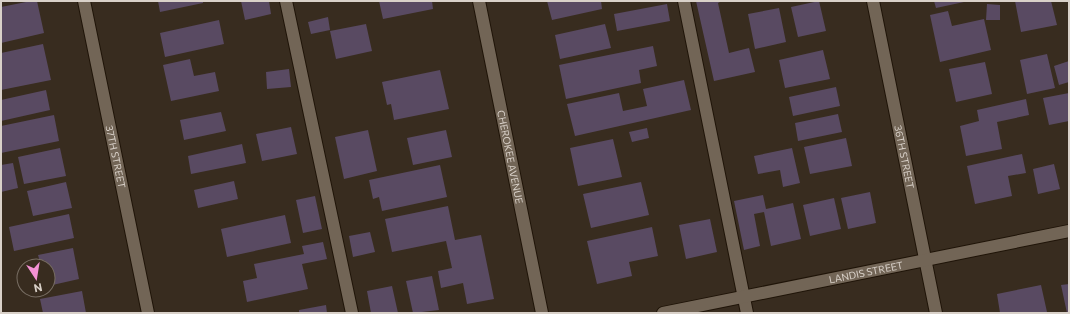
<svg xmlns="http://www.w3.org/2000/svg" width="1070" height="314" viewBox="0 0 1070 314" font-family="Commissioner,sans-serif">
<style>
.building{fill:#594a62}
.lines{fill:none;stroke-linecap:round;stroke-linejoin:round}
.minor-casing{stroke:#1f1408;stroke-width:14}
.minor{stroke:#726556;stroke-width:12}
.labels{text-anchor:middle;stroke-width:3;stroke-linejoin:round;paint-order:stroke}
.street-label{font-size:10px;fill:#d9d1c9;stroke:#382c1f}
</style>
<rect width="100%" height="100%" fill="#382c1f"/>
<path class="building" d="M31,1H37L44,33L1,43V7Z
M158,1H203V3L160,12Z
M241,1H269L271,14L245,20Z
M379,1H432L433,9L383,19Z
M547,1H601L602,9L552,20Z
M696,1H722L718,3L729,53L749,48L755,72L714,81Z
M819,1L826,31L798,37L791,7Z
M934,1H964V2L936,8Z
M1015,1H1051L1057,25L1021,32Z
M667,4L670,21L617,31L614,14Z
M987,4L1000,5V20H986Z
M779,8L786,42L755,49L748,14Z
M948,11L952,26L984,19L991,50L940,62L930,15Z
M328,17L330,30L311,34L308,22Z
M219,20L224,44L165,57L160,33Z
M366,24L372,51L336,59L330,31Z
M605,24L611,48L560,59L555,35Z
M43,44L51,80L1,90V53Z
M653,46L657,66L639,70L641,83L566,99L559,65Z
M823,50L830,79L785,88L779,60Z
M1047,54L1055,88L1027,94L1020,60Z
M190,59L194,76L215,72L219,91L171,101L163,65Z
M1069,61V82L1059,85L1054,66Z
M985,62L992,94L956,102L949,69Z
M289,69L291,87L267,89L266,72Z
M440,70L449,109L394,120L391,104L387,105L382,82Z
M684,80L691,110L575,136L567,104L619,93L623,111L647,106L643,89Z
M836,87L840,106L793,116L789,97Z
M46,90L50,110L1,121V100Z
M1069,93V121L1049,125L1043,98Z
M1026,99L1029,115L997,122L1002,149L966,156L960,126L979,121L977,110Z
M221,112L226,131L184,140L180,120Z
M838,114L842,132L798,141L795,123Z
M54,115L59,141L1,153V126Z
M291,127L297,154L262,161L256,134Z
M647,128L649,138L632,142L629,132Z
M368,130L377,171L344,179L335,137Z
M446,130L452,157L413,165L407,138Z
M846,138L852,166L810,174L804,147Z
M613,139L622,177L578,186L570,148Z
M242,144L246,163L191,174L188,156Z
M60,148L66,176L24,184L18,157Z
M792,148L800,183L783,187L780,170L758,174L754,156Z
M1022,154L1026,173L1008,176L1012,196L975,204L967,166Z
M13,163L18,188L1,192V165Z
M1054,164L1060,189L1038,194L1033,169Z
M440,165L447,197L382,211L379,197L373,199L369,180Z
M234,181L238,199L198,208L194,190Z
M66,182L72,208L33,216L27,191Z
M641,182L649,215L591,228L583,194Z
M870,192L876,223L848,229L841,198Z
M763,195L766,209L793,203L801,239L771,246L764,212L754,214L760,246L744,250L734,201Z
M315,196L322,229L303,233L296,200Z
M834,198L841,229L810,236L803,205Z
M448,206L455,240L481,235L494,299L467,304L463,283L441,288L438,271L452,268L446,241L392,252L385,219Z
M69,214L74,238L14,251L9,227Z
M285,215L291,243L227,257L221,229Z
M710,219L717,252L686,259L679,225Z
M652,227L658,256L629,262L632,276L597,284L587,241Z
M370,232L375,252L353,257L349,236Z
M323,242L327,259L302,264L308,289L247,302L243,281L257,278L254,264L304,254L302,246Z
M73,248L79,279L48,286V266H41L38,255Z
M432,276L439,310L413,313L406,281Z
M1069,284V313H1067L1061,285Z
M1041,285L1047,312L1000,313L997,294Z
M392,286L398,313H371L367,291Z
M82,291L86,313H43L40,299Z
M326,305L327,313H299V310Z"/>
<g class="lines">
<defs>
<g id="minor">
<path id="s1" d="M84,1L148,313"/>
<path d="M286,1L352,313"/>
<path id="s2" d="M479,1L542,313"/>
<path d="M684,1L747,313"/>
<path id="s3" d="M873,1L936,313"/>
<path id="s4" d="M663,313L1069,231"/>
</g>
</defs>
<use href="#minor" class="minor-casing"/>
<use href="#minor" class="minor"/>
</g>
<g class="labels">
<g class="street-label">
<text dy="4" stroke="none"><textPath href="#s1" startOffset="159">37TH STREET</textPath></text>
<text dy="4" stroke="none"><textPath href="#s2" startOffset="159">CHEROKEE AVENUE</textPath></text>
<text dy="4" stroke="none"><textPath href="#s3" startOffset="159">36TH STREET</textPath></text>
<text dy="4" stroke="none"><textPath href="#s4" startOffset="207">LANDIS STREET</textPath></text>
</g>
</g>
<rect width="1070" height="314" fill="none" stroke="#d9d1c9" stroke-width="4"/>
<g transform="translate(36 278) rotate(168)"><circle r="19" fill="#382c1f" stroke="#786e63"/>
<path d="M0-3L7 15L0 10L-7 15Z" fill="#f491d4"/>
<text y="-6" font-size="11" font-weight="bold" text-anchor="middle" fill="#d9d1c9">N</text>
</g>
</svg>
